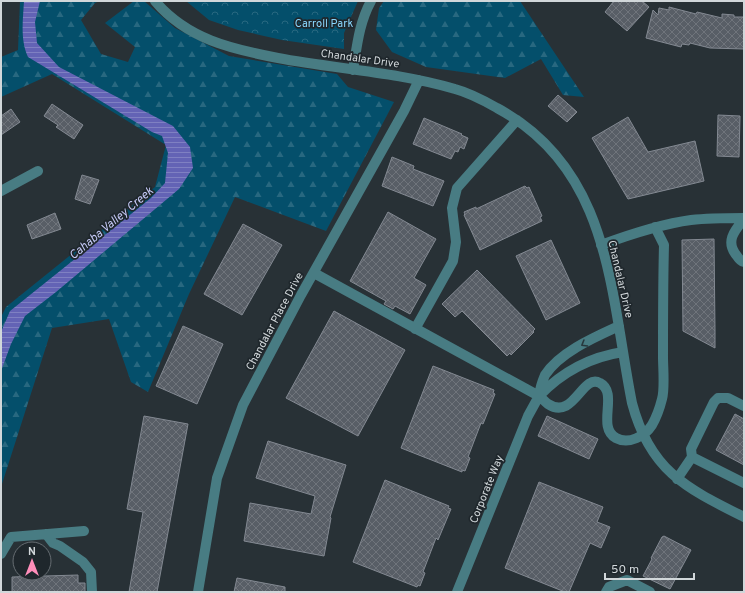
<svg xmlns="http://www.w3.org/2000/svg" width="745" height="593" viewBox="0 0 745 593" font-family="Overpass,sans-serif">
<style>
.forest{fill:url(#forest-firs)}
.park{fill:url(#park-crowns)}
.water{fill:url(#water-rules)}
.building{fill:url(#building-cross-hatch);stroke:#838992}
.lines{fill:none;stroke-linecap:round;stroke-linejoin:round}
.minor{stroke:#487c83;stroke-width:10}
.oneway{stroke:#27383d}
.labels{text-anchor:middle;stroke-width:3.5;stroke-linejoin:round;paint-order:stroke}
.park-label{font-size:11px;fill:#89d6fd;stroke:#1f272c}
.street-label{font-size:11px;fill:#d1d7da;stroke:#1f272c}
.water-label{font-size:12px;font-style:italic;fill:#c6caf7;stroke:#1f272c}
</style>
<defs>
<pattern id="forest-firs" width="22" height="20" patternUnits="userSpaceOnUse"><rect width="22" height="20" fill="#044f6b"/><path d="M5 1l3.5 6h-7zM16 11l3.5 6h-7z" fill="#286880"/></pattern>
<pattern id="park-crowns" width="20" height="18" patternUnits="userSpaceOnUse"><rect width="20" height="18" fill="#044f6b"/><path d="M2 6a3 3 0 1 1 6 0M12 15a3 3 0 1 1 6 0" fill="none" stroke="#286880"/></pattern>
<pattern id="water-rules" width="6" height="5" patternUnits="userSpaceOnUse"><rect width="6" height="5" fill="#6363b5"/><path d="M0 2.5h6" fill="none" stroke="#7f80c2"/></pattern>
<pattern id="building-cross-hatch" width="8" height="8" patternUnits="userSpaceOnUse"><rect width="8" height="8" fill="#585e66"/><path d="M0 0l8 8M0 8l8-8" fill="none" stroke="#6f747b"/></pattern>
</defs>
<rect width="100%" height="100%" fill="#283136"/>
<path class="forest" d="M20,1H99L95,3L81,20L101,54L128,62L135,47L105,23L134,1H144L175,28L229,56L337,74L348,87L394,102L326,231L235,197L189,294L148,392L131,382L109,319L52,328L1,487V317L6,307L155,187L166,145L52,74L1,97V57L18,50Z
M384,1H520L584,97L563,95L541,59L505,78L426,67L392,52L376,30L379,8Z"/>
<path class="park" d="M186,1H358L344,33V49L282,40L238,30L209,20Z"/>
<path class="water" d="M24,1H40L35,22L37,43L59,67L173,126L190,147L193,168L179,189L56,292L25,316L11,344L1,371V332L10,311L151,198L165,183L168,153L162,136L152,132L28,57C20,40 23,20 24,1Z"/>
<path class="building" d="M614,1H642L649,7L627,31L605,12Z
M669,7L696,14L697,12L722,18V14L734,15V17H744V49L710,48L690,43L689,45L682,44L681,47L646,38L653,10L658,15L659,8L669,10Z
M558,95L577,112L567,122L548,106Z
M52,104L83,125L74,139L56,127L58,125L44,116Z
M11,109L20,122L1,135V116Z
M718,115L740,116L739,157L717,156Z
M628,117L648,152L695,141L704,181L628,199L592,138Z
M424,118L462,134L461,135L468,138L464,149L460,147L458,152L455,151L451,159L413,144Z
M392,157L414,166L413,169L444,181L433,206L382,186Z
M82,175L99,180L90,204L75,199Z
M525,186L527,188L529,187L542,216L540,217L542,221L480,250L464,215L465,214L464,212L476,207V209Z
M388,212L436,239L414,278L426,285L410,314L395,306L393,309L384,304L386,301L350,281Z
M55,213L61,229L32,239L27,225Z
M243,224L282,245L242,315L204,294Z
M714,239L715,331V348L683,331L682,240Z
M551,240L580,303L546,320L516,256Z
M477,270L535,329L533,331L534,332L511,355L510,353L507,356L462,311L455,317L442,304Z
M334,311L405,350L358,436L286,398Z
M183,326L223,344L197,404L156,386Z
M433,366L494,390L493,393L495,394L483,424L481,423L468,457L470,458L465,471L462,470V472L401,448Z
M735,414L744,419V465L716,450Z
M144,416L188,424L157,592H129L143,512L127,509Z
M547,416L598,439L589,459L538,436Z
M268,441L346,465L330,517L331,518L324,556L244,541L250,503L311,514L315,496L256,478Z
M385,480L449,506L448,508L451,509L438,540L436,538L423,572L425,573L420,586L418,585L417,587L353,562Z
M539,482L603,507L597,522L610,527L601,548L590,543L569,592H565L505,568Z
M664,536L691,550L670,589L643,576L652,559L651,558L662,537Z
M78,575V583H85V592H12V577Z
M237,578L285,587V592H234Z"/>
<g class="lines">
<path class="minor" d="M155,1C187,39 231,49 278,58C336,69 397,72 455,89C470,93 483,100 497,108C611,169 610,292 632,403C650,471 686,488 744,517
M353,70C357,46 359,23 371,1
M1,191L38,171
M744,219C734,231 725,242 737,256C739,259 740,261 744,262
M601,245C631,234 661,224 691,220C709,218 726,218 744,218
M314,273L539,396C542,398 545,402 548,404C574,421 582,373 600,383C619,393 596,427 616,438C629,445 645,436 652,425C656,418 660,407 662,399C665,389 663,368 663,357C663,319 663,282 664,245L655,227
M619,326C595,337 560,352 545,375C542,382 540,388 539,396C562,372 590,357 623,352
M415,329L453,261L456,242L452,208L457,188L517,120
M744,406L728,398H718L714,402L691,449L692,457L744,483
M677,479L692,457
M46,534L53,543L60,546L83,562L91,572L92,592
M1,554L11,537L84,531
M198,592L217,478L243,405L301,295L404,111L419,80
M457,592L528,416L539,396
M606,592L609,587L627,580L650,592"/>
</g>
<defs><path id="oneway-chevron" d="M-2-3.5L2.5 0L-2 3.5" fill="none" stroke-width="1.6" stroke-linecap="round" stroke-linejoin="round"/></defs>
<use class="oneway" href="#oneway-chevron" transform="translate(584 344) rotate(149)"/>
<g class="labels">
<g class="park-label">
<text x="324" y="27">Carroll Park</text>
</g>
<g class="street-label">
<text transform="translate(360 58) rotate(8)" y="4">Chandalar Drive</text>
<text transform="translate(621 279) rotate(77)" y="4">Chandalar Drive</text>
<text transform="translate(274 321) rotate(-62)" y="4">Chandalar Place Drive</text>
<text transform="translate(486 489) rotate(-68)" y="4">Corporate Way</text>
</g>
<g class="water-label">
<text transform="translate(111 223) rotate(-40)" y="4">Cahaba Valley Creek</text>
</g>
</g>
<rect width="745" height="593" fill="none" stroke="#d1d7da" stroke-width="4"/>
<g transform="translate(32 561)"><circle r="19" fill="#1f272c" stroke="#666d72"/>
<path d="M0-3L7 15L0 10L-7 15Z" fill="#ff8eba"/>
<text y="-6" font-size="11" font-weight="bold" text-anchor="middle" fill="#d1d7da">N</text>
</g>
<path d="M605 573v6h89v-6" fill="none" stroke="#d1d7da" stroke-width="2"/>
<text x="611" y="573" font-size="12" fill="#d1d7da" stroke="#1f272c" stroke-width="3" paint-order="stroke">50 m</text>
</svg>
